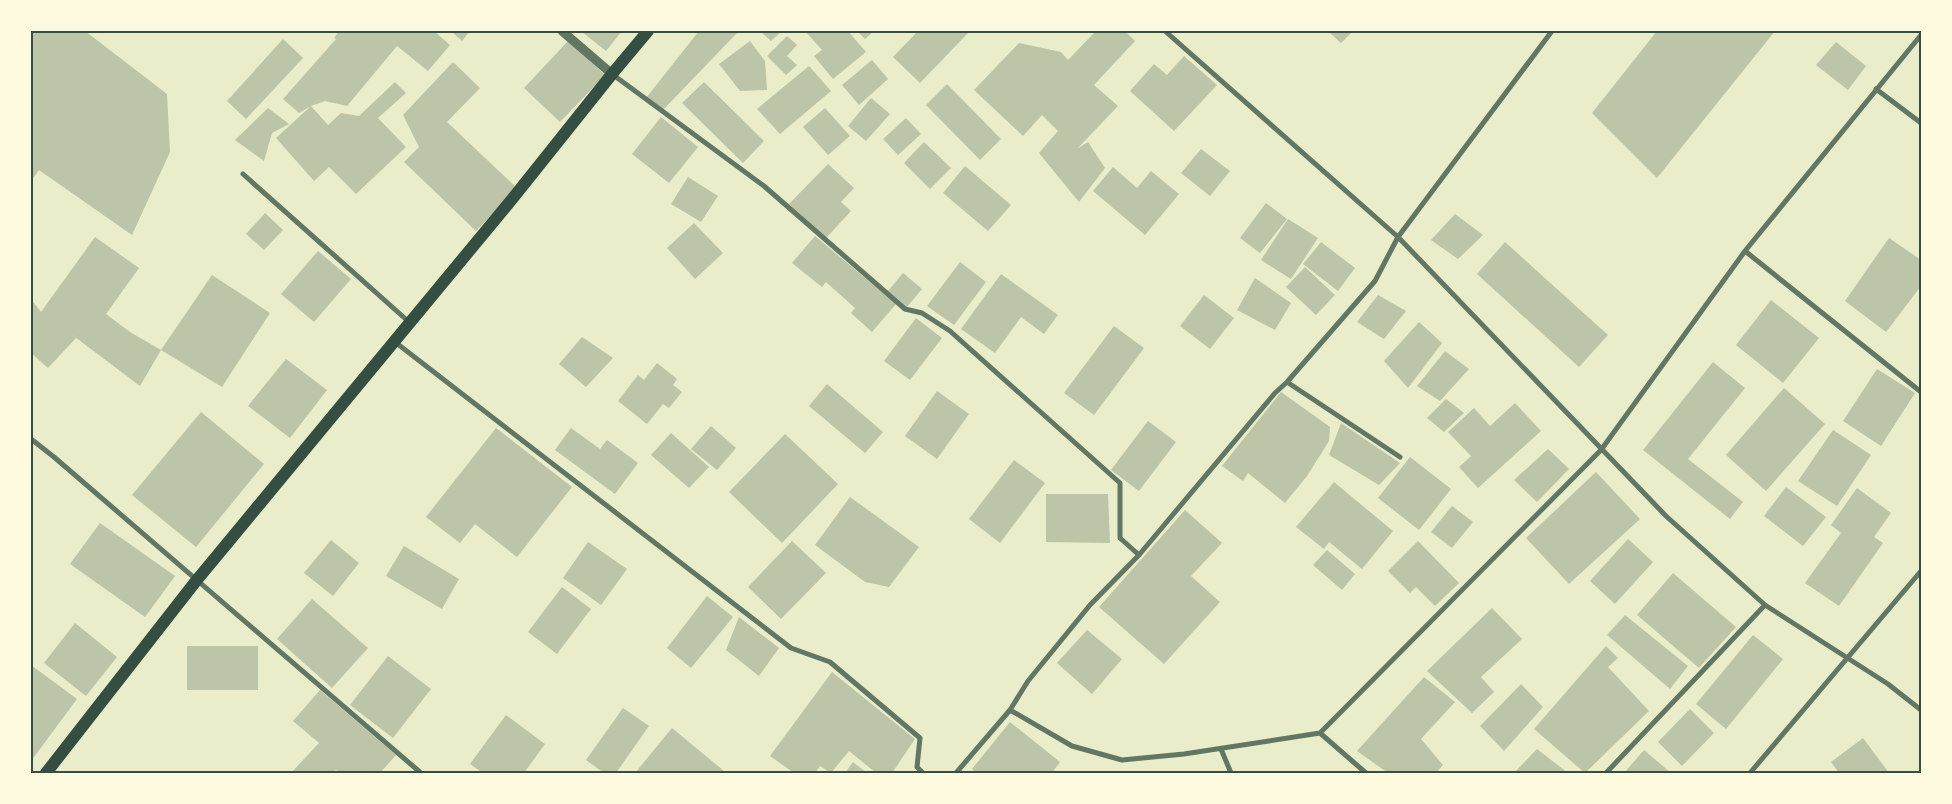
<svg xmlns="http://www.w3.org/2000/svg" width="1952" height="804" viewBox="0 0 1952 804" font-family="'Exo 2',sans-serif">
<style>
.building{fill:#bcc5a7}
.lines{fill:none;stroke-linecap:round;stroke-linejoin:round}
.minor{stroke:#617663;stroke-width:5}
.tertiary{stroke:#617663;stroke-width:9}
.primary{stroke:#344e41;stroke-width:12}
.neatline{fill:none;stroke:#344e41;stroke-width:2}
</style>
<rect width="100%" height="100%" fill="#e9edc9"/>
<path class="building" d="M31,31H85L167,94L170,152L132,235L39,170L31,181Z
M339,31H434L450,45L428,71L397,46L347,106L325,101L311,106L328,125L341,113L359,116L395,82L406,93L378,118L406,147L356,194L329,167L314,181L276,138L311,106L299,113L283,99L336,39L334,38Z
M451,31H470L462,41Z
M581,31H622L606,51Z
M699,31L737,33L662,111L646,98Z
M760,31H782L771,41Z
M805,31H848L866,52L833,79L814,56L822,50Z
M857,31H874L865,39Z
M918,31H966L968,33L920,83L893,57Z
M1096,31H1125L1135,41L1094,85L1118,106L1077,149L1088,142L1105,168L1079,202L1039,153L1058,131L1042,115L1023,136L974,90L1019,43L1061,52L1068,60Z
M1328,31H1353L1341,43Z
M1657,31H1775L1657,178L1592,113Z
M787,36L797,45L787,56L797,65L786,75L767,56Z
M283,39L303,58L246,119L227,101Z
M568,41L605,75L560,122L524,88Z
M750,41L765,61L767,90L740,91L719,64Z
M1836,42L1866,66L1848,90L1816,65Z
M1184,56L1217,85L1174,131L1130,91L1154,64L1167,75Z
M872,60L888,79L859,105L842,85Z
M453,62L480,88L447,122L517,188L476,231L404,162L419,147L403,115Z
M809,66L831,91L780,134L757,109Z
M704,82L764,141L743,163L682,103Z
M947,84L1001,139L980,160L926,105Z
M871,98L890,114L866,141L848,126Z
M268,108L289,124L272,133L264,161L235,140Z
M825,108L850,136L828,155L803,127Z
M661,117L698,147L669,183L632,154Z
M906,118L921,134L898,155L883,139Z
M924,142L951,168L930,189L904,163Z
M1201,149L1230,171L1210,196L1181,173Z
M828,164L854,188L841,202L851,211L826,238L789,204Z
M965,166L1011,205L988,231L943,193Z
M1113,167L1137,188L1151,171L1179,194L1145,235L1093,191Z
M688,177L718,196L701,222L671,204Z
M1266,203L1287,219L1260,253L1240,238Z
M265,213L283,230L264,250L246,234Z
M1455,214L1483,235L1458,259L1431,240Z
M1288,219L1318,238L1291,279L1261,260Z
M694,223L723,253L695,279L667,248Z
M815,236L896,304L872,332L851,313L855,308L826,282L822,287L792,263Z
M95,237L139,268L106,314L130,332L161,350L140,386L67,331L76,338L48,368L31,353V299L41,312Z
M1889,238L1921,260V286L1886,332L1845,301Z
M1321,242L1355,268L1338,291L1303,264Z
M1505,242L1608,335L1579,367L1477,274Z
M318,251L351,279L314,322L281,294Z
M960,262L986,282L954,325L927,306Z
M1305,267L1335,295L1316,315L1286,287Z
M903,273L922,289L907,307L888,291Z
M1001,274L1058,315L1044,334L1021,317L995,353L961,329Z
M212,275L270,313L222,387L161,350Z
M1255,278L1291,303L1275,330L1237,310Z
M1204,295L1234,318L1210,349L1180,326Z
M1378,295L1406,311L1384,339L1357,322Z
M1771,300L1819,338L1783,383L1736,345Z
M916,318L942,338L910,380L884,361Z
M1419,322L1442,343L1408,388L1384,361Z
M1114,326L1144,348L1094,415L1064,393Z
M582,337L613,358L586,387L559,364Z
M1445,351L1469,369L1440,401L1417,386Z
M286,359L327,390L290,438L248,406Z
M1713,362L1745,388L1688,459L1743,502L1730,519L1643,450Z
M657,363L677,379L673,385L682,392L669,408L663,404L647,424L618,401L638,375L644,380Z
M1877,369L1915,393L1881,446L1843,421Z
M827,384L883,432L865,453L809,406Z
M1784,388L1825,424L1766,491L1726,455Z
M937,391L969,414L937,459L905,436Z
M1281,392L1330,427L1329,441L1307,476L1285,503L1248,473L1243,481L1222,466Z
M1446,399L1464,413L1444,432L1427,418Z
M1515,403L1541,431L1478,488L1459,467L1471,456L1448,432L1474,408L1490,426Z
M201,412L264,464L196,547L132,495Z
M1148,421L1176,442L1139,491L1111,470Z
M1341,423L1400,463L1379,485L1329,455Z
M711,426L736,448L717,470L691,449Z
M496,428L572,487L517,557L475,524L460,543L426,517Z
M571,428L600,449L607,440L638,463L615,494L555,450Z
M1833,430L1871,455L1837,506L1798,481Z
M671,433L709,467L689,488L651,455Z
M785,434L838,484L782,543L729,492Z
M1548,449L1569,469L1537,502L1514,480Z
M1410,457L1451,489L1419,530L1378,498Z
M1014,460L1045,483L1000,543L969,519Z
M1596,472L1640,519L1569,584L1526,538Z
M1334,482L1393,531L1362,569L1329,542L1324,549L1296,527Z
M1786,487L1826,517L1803,546L1764,516Z
M1857,488L1891,513L1874,537L1883,543L1839,606L1805,583L1841,533L1831,525Z
M1046,494H1108L1110,543L1046,542Z
M850,497L919,547L889,587L865,582L815,545Z
M1452,506L1473,522L1452,548L1431,532Z
M1185,510L1222,543L1191,576L1220,602L1164,664L1099,607Z
M100,523L175,576L145,617L70,564Z
M1628,539L1653,562L1615,604L1590,581Z
M331,540L359,563L333,596L304,573Z
M792,541L826,573L781,619L748,587Z
M1418,541L1459,583L1435,606L1416,587L1410,593L1388,571Z
M588,542L627,569L601,605L563,578Z
M404,546L459,579L442,609L386,576Z
M1327,550L1355,574L1342,590L1313,565Z
M1673,573L1736,627L1699,668L1637,615Z
M562,587L591,609L557,654L528,632Z
M707,596L733,617L691,668L667,648Z
M312,599L368,648L332,688L277,639Z
M1492,608L1522,639L1481,677L1494,692L1472,713L1427,671Z
M1625,615L1688,666L1670,689L1607,635Z
M739,617L779,648L759,676L726,650Z
M75,623L117,657L86,696L44,663Z
M1087,630L1122,659L1092,694L1057,663Z
M1753,635L1783,659L1726,729L1696,704Z
M187,646H258V690H187Z
M1606,646L1618,658L1608,667L1649,711L1585,773L1534,729Z
M388,656L431,689L393,738L350,705Z
M31,665L77,699L31,761Z
M832,672L915,739L892,773H876L849,751L831,773L820,766L815,773H794L770,756Z
M1424,677L1455,702L1421,739L1443,765L1436,773H1388L1357,751Z
M1521,684L1543,707L1504,751L1480,726Z
M320,690L396,755L380,773H339L336,770L333,773H291L319,743L293,721Z
M623,708L649,726L616,773H604L586,760Z
M1690,709L1714,733L1682,766L1658,742Z
M506,715L545,744L524,773H483L470,764Z
M1010,722L1060,762L1052,773H976L972,769Z
M672,728L724,771L723,773H635Z
M1863,738L1889,773H1839L1831,762Z
M1537,749L1568,773H1514Z
M1644,750L1671,773H1624Z
M853,762L867,773H845Z"/>
<g class="lines">
<path class="minor" d="M1165,31L1398,237L1666,516L1765,605L1888,684L1921,710
M612,74L764,186L905,309L922,313L950,331L1120,483V538L1139,555
M1876,89L1921,123
M243,174L409,322
M1745,251L1921,392
M395,342L791,648L830,662L920,738L917,767L923,773
M1287,382L1400,457
M31,439L54,457L421,773
M1010,710L1072,746L1122,760L1184,754L1320,733L1601,450L1745,251L1921,35
M1320,733L1366,773
M1221,749L1231,773
M956,773L1010,710L1028,681L1090,605L1139,555L1275,393L1287,382L1375,281L1398,237L1552,31
M1606,773L1765,605
M1750,773L1921,571"/>
<path class="tertiary" d="M562,31L612,74"/>
<path class="primary" d="M46,773L196,581L513,198L612,74L648,31"/>
</g>
<rect width="1952" height="804" fill="none" stroke="#fefae0" stroke-width="65"/>
<rect x="32" y="32" width="1888" height="740" class="neatline"/>
</svg>
